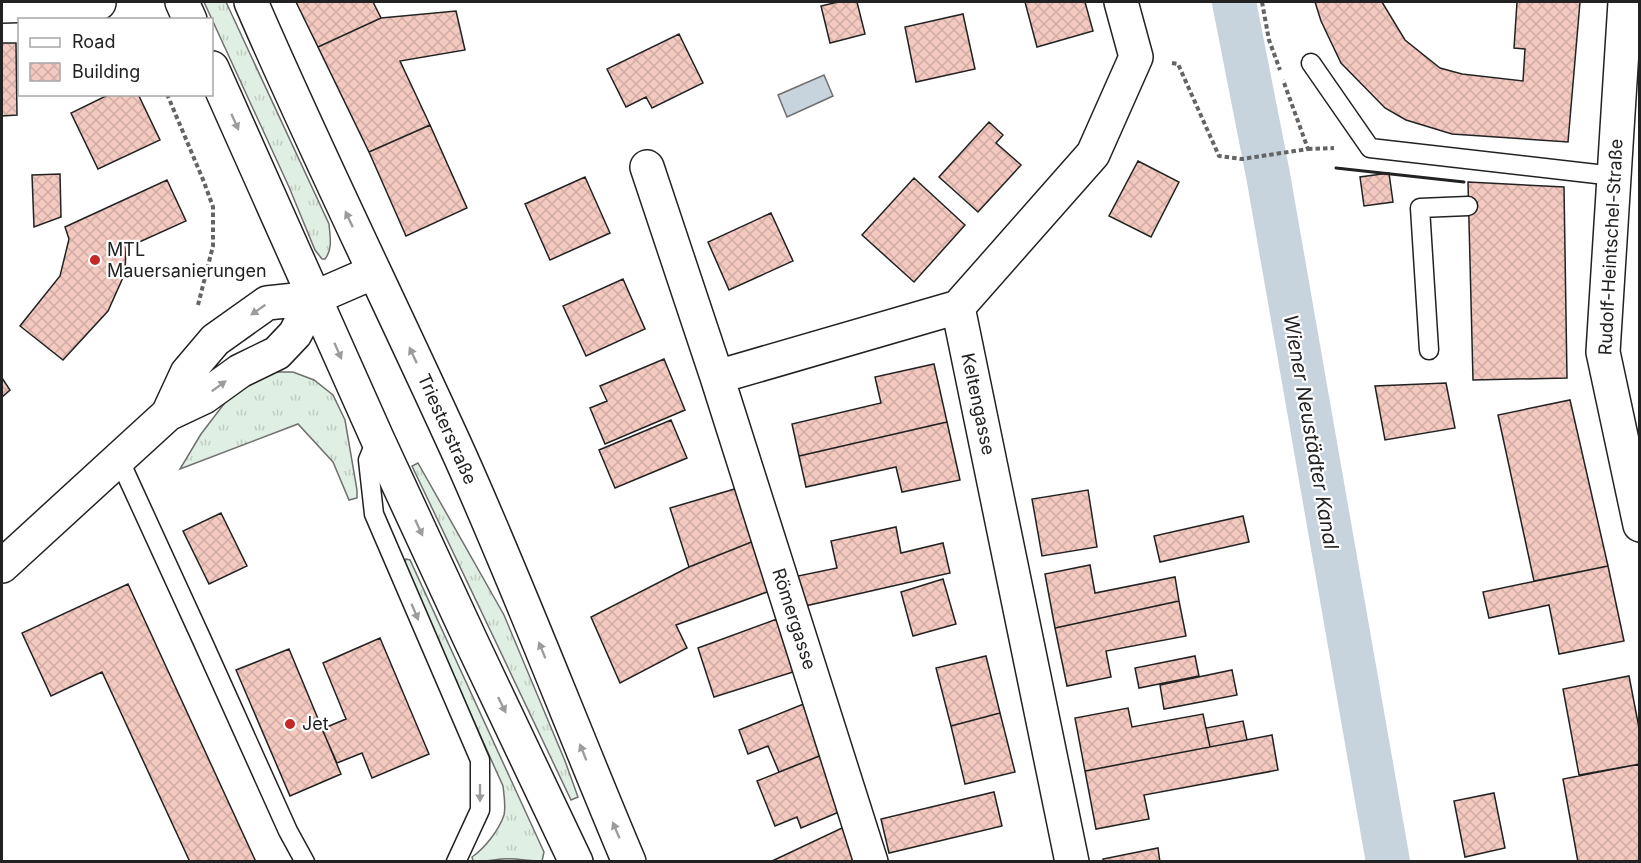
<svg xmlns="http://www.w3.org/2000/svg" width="1641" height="863" viewBox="0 0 1641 863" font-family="Inter,sans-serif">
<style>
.grass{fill:url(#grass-tufts);stroke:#6f6f6f;stroke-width:1.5}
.water{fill:#c7d3dd;stroke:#6f6f6f;stroke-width:1.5}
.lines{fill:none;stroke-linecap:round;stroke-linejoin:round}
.canal{stroke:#c7d3dd;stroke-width:44}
.building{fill:url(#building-cross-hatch);stroke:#222;stroke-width:1.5}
.service-casing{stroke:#222;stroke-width:21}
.minor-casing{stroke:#222;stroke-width:36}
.tertiary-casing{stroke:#222;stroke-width:36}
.primary-casing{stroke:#222;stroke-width:36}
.path{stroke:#646464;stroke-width:4;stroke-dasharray:4.5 3;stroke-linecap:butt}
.service{stroke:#fff;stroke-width:18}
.minor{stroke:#fff;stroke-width:33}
.tertiary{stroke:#fff;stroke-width:33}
.primary{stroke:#fff;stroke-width:33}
.wall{stroke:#222;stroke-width:3}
.oneway{fill:#9c9c9c}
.poi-dot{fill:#c62828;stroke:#fff;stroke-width:2}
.labels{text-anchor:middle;stroke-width:4.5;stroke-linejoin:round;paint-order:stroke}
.street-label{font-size:18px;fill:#222;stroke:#fff}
.poi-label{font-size:18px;fill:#222;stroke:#fff;text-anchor:start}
.water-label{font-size:20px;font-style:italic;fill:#222;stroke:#fff}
</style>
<defs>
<pattern id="grass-tufts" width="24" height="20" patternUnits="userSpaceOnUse" patternTransform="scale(1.5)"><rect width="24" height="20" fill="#e0efe3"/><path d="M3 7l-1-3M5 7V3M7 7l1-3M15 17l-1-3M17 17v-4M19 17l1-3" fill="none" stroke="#c0cdc2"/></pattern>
<pattern id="building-cross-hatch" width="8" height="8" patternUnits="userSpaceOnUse" patternTransform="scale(1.5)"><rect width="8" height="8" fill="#f3c9c0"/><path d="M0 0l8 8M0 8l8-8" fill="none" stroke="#d0aca5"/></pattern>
</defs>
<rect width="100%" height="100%" fill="#fff"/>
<path class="grass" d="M204,2H226L329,224C330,236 333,249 325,259H322L315,250L289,187Z
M273,372H293L314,380L333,395L345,420L357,490V498L349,500L333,462L298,424L180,469L201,434L230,396L249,382Z
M418,463L504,615L565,761L578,797L571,800L412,466Z
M406,559L410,560L544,852L542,861C529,861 515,858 502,859C492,860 483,862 473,861L472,857C485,848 499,830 504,815C506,806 504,795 503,786L404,566Z"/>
<path class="water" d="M824,75L833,96L787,117L778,95Z"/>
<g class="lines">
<path class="canal" d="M1234,2L1268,175L1388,862"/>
</g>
<path class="building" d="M296,2H373L381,18L318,47Z
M838,2H857L865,34L830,43L821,6Z
M1025,2H1085L1093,31L1037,47Z
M1315,2H1382L1405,40L1440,68L1462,74L1523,81L1525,49L1514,48L1517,2H1580L1568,142L1452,134L1406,120L1385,108L1341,63L1321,21Z
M456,11L465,50L400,61L430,125L369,152L318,47L381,18Z
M963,14L975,69L916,82L905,27Z
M679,34L703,83L652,108L646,97L626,107L607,69Z
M2,43H16L17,115L2,116Z
M110,94H138L160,140L98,169L71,113Z
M989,122L1003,135L996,143L1021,165L978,212L939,177Z
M430,125L467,208L406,236L369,152Z
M1138,161L1179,182L1151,237L1109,216Z
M1389,173L1393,202L1364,206L1360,177Z
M60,174L61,217L34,227L32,175Z
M585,177L610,233L550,260L525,204Z
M914,178L965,225L914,282L862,235Z
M167,180L186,221L126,248L125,273L108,311L63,360L20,326L60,276L69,239L65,227Z
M1468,182L1564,187L1567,378L1473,380Z
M771,213L793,261L729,290L708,242Z
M623,279L645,329L586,356L563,306Z
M664,359L685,410L605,444L590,408L607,401L600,386Z
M934,364L947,422L799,456L792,424L881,403L875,377Z
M2,378L10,390L2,397Z
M1446,383L1455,428L1385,440L1375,386Z
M1570,400L1608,566L1534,581L1498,415Z
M671,420L687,458L615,488L599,450Z
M947,422L960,480L902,492L896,467L806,487L799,456Z
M738,488L754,541L689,567L670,508Z
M1088,490L1097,547L1042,556L1032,499Z
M221,513L247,566L209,584L183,531Z
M1243,516L1249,542L1160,562L1154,536Z
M896,527L901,553L943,543L950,573L805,606L798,576L837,568L831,541Z
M754,541L770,591L676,625L687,648L620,683L591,617L689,567Z
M1090,565L1095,593L1175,577L1179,601L1055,628L1045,574Z
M1608,566L1624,641L1559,654L1549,605L1489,618L1483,592Z
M943,579L956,624L913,636L901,592Z
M128,584L256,862H190L102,672L51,696L22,633Z
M1179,601L1186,636L1106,651L1111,677L1067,686L1055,628Z
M777,619L793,672L714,697L698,648Z
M380,638L429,754L372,778L362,753L337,763L322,729L346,719L323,663Z
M289,649L341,774L290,796L236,670Z
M986,656L1000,713L951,726L936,668Z
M1195,656L1199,676L1139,688L1135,668Z
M1232,670L1237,695L1164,709L1160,685Z
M1629,676L1640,733V764L1579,775L1563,689Z
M806,703L822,755L779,772L768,746L748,754L739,730Z
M1128,708L1132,727L1203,714L1210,747L1085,771L1075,718Z
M1000,713L1015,772L965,784L951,726Z
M1243,721L1247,740L1210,747L1206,728Z
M1272,735L1278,770L1144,795L1149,819L1096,829L1085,771Z
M822,755L839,812L801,828L797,817L775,826L757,781Z
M1640,764V862H1578L1563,779Z
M994,792L1002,826L889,853L881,819Z
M1494,793L1505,848L1465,857L1454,801Z
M844,827L854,862H770Z
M1158,848L1160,862H1104L1103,859Z"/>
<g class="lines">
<defs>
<path id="service" d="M1311,63L1370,148L1614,176
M1429,350L1420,208L1468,206
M377,438L368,460L374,514L480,760V810L456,862
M119,459L202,640L288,831L305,862"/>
<path id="minor" d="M1625,2L1603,352L1640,525
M2,6L99,3
M647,167L717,377
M871,862L717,377L958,307
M1072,862L958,307L1093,154L1136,57L1121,2"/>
<path id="tertiary" d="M168,414L187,373L215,340L267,303L314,298L374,272
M2,566L168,414L204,397L240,371L277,353L295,334L314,298"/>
<path id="primary" d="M182,2L190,20
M251,2C317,155 391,304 460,456C520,590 572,727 629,862
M212,68L377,438L471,641L576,862"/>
</defs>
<use href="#service" class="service-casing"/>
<use href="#minor" class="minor-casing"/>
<use href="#tertiary" class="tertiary-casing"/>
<use href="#primary" class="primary-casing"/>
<path class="path" d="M1262,2L1269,40L1280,70
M1172,63L1178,64L1219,156L1242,159L1308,149L1283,80
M167,94L204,182L213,207V246L198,305
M1308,149L1334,148"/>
<use href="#service" class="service"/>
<use href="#minor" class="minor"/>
<use href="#tertiary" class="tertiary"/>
<use href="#primary" class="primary"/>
<path class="wall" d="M1336,168L1464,182"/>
</g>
<defs><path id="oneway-solid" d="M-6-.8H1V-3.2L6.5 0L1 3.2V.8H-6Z" transform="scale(1.5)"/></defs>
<g class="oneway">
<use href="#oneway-solid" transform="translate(235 122) rotate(66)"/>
<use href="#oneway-solid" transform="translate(349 219) rotate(-115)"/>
<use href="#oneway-solid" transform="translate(258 310) rotate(145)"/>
<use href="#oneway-solid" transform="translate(338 351) rotate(66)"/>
<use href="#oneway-solid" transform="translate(413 355) rotate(-115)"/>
<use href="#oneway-solid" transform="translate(219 386) rotate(-36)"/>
<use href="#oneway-solid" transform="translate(419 528) rotate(65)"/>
<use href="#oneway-solid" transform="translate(415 612) rotate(67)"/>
<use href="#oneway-solid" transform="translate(542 650) rotate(-112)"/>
<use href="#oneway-solid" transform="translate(502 705) rotate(64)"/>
<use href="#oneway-solid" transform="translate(583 752) rotate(-112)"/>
<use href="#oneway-solid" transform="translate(480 793) rotate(90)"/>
<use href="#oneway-solid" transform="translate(616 830) rotate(-113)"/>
</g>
<g class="poi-dot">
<circle cx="95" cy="260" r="6"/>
<circle cx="290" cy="724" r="6"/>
</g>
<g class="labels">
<g class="street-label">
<text transform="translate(1611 247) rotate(-87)" y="6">Rudolf-Heintschel-Straße</text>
<text transform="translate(978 404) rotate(78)" y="6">Keltengasse</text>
<text transform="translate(447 429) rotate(66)" y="6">Triesterstraße</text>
<text transform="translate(794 619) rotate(72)" y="6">Römergasse</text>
</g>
<g class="poi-label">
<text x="107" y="256">MTL<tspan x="107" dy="21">Mauersanierungen</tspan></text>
<text x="302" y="730">Jet</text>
</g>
<g class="water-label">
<text transform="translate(1311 432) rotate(80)" y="7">Wiener Neustädter Kanal</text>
</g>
</g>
<rect width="1641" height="863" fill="none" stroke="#222222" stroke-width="6"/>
<rect x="18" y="18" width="195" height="78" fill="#ffffff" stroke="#a7a7a7" stroke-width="1.5"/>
<rect x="30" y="38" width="30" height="9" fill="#ffffff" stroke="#a7a7a7" stroke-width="1.5"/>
<text x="72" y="48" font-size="18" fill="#222222">Road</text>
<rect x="30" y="63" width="30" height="18" fill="url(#building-cross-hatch)" stroke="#a7a7a7" stroke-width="1.5"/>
<text x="72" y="78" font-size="18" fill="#222222">Building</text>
</svg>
